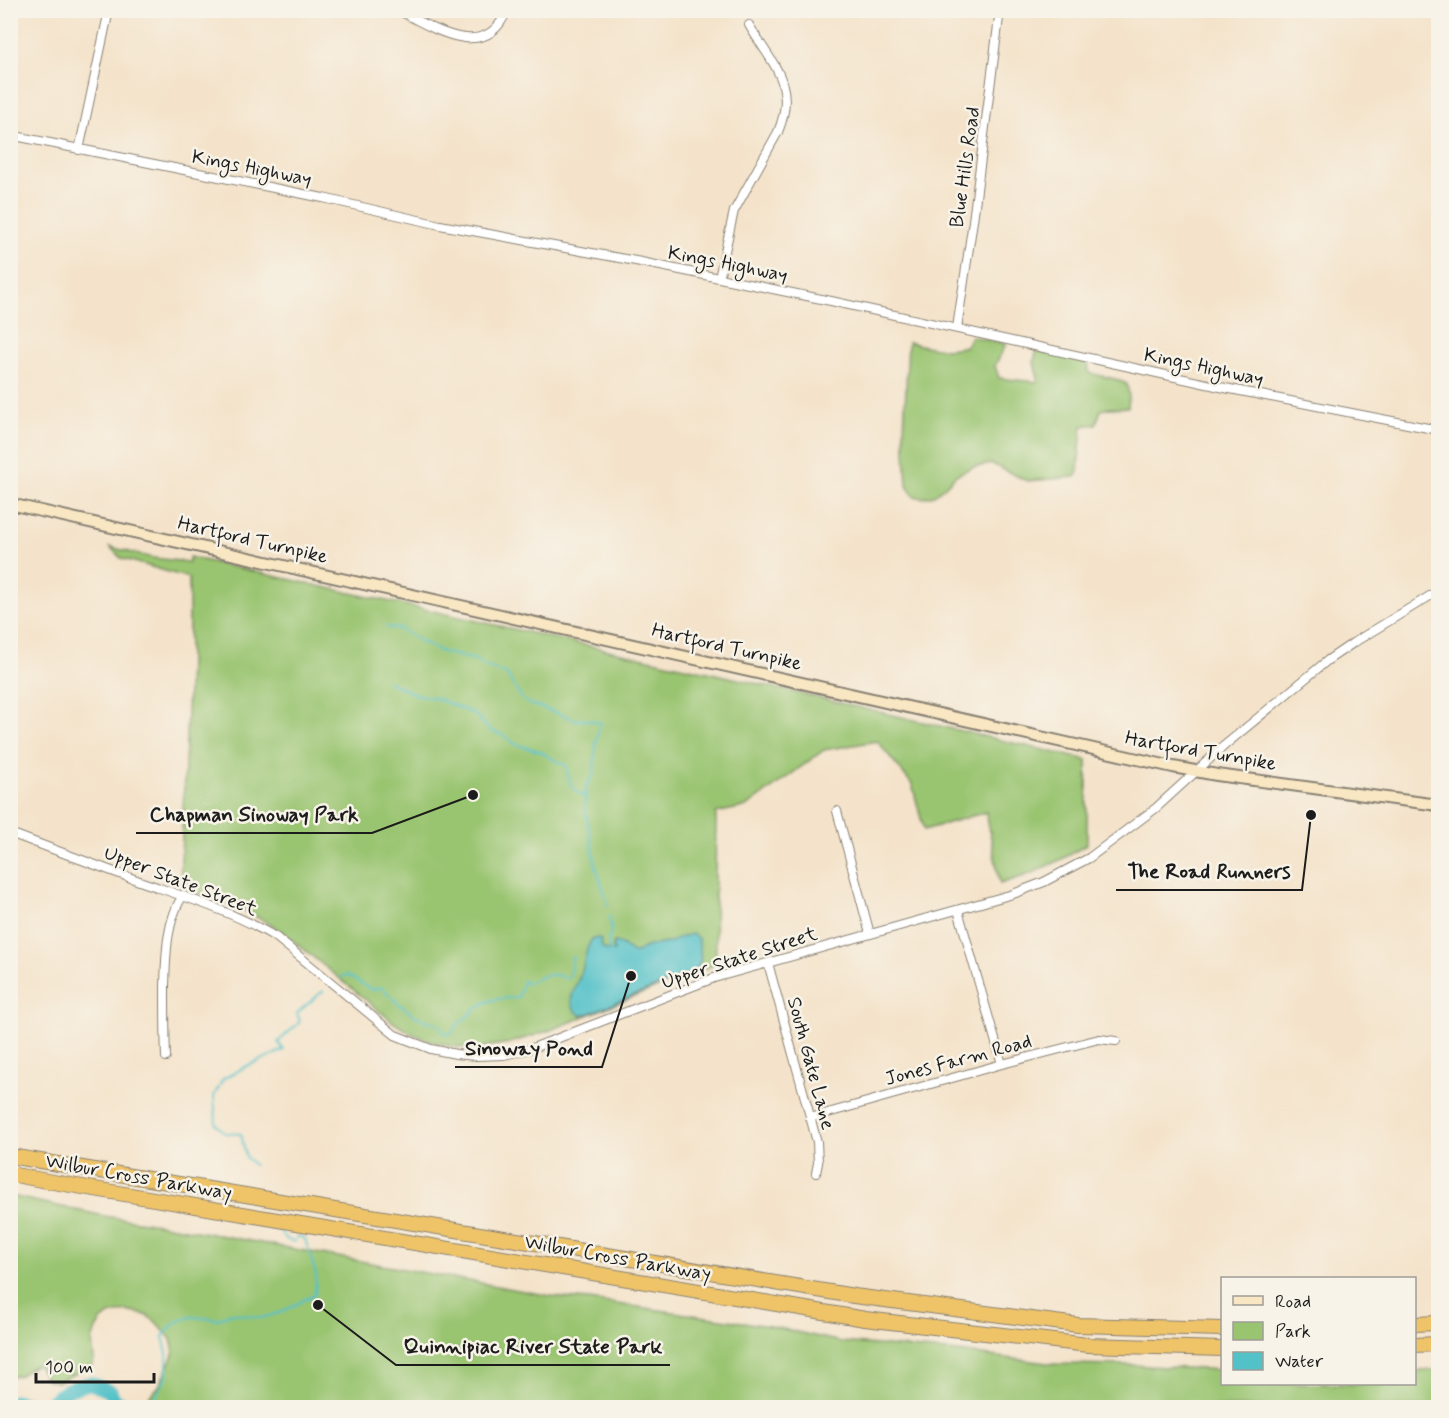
<svg xmlns="http://www.w3.org/2000/svg" width="1449" height="1418" viewBox="0 0 1449 1418" font-family="Mynerve,sans-serif">
<style>
.green{fill:#99c470;stroke:#5a7046;stroke-width:1.5}
.water{fill:#52c1c8;stroke:#376e72;stroke-width:1.5}
.lines{fill:none;stroke-linecap:round;stroke-linejoin:round}
.stream{stroke:#52c1c8;stroke-width:2}
.river{stroke:#52c1c8;stroke-width:14}
.minor-casing{stroke:#888073;stroke-width:10}
.secondary-casing{stroke:#888073;stroke-width:14}
.motorway-casing{stroke:#888073;stroke-width:16}
.minor{stroke:#fff;stroke-width:8}
.secondary{stroke:#f9e7c3;stroke-width:10}
.motorway{stroke:#efc469;stroke-width:14}
.labels{text-anchor:middle;stroke-width:5;stroke-linejoin:round;paint-order:stroke}
.street-label{font-size:20px;fill:#1c1c1c;stroke:#f7f3e8}
.leader{fill:none;stroke:#1c1c1c;stroke-width:2}
.callout-dot{fill:#1c1c1c;stroke:#f7f3e8;stroke-width:2}
.callout-label{font-size:21px;text-anchor:middle;font-weight:bold;fill:#1c1c1c;stroke:#f7f3e8;stroke-width:5;stroke-linejoin:round;paint-order:stroke}
</style>
<rect width="100%" height="100%" fill="#f7f3e8"/>
<filter id="ink" filterUnits="userSpaceOnUse"><feTurbulence type="fractalNoise" baseFrequency=".0167" numOctaves="2"/><feDisplacementMap in="SourceGraphic" scale="12" xChannelSelector="R" yChannelSelector="G"/><feConvolveMatrix kernelMatrix="1 2 1 2 8 2 1 2 1" color-interpolation-filters="sRGB"/></filter>
<filter id="wash" filterUnits="userSpaceOnUse"><feTurbulence type="fractalNoise" baseFrequency=".008" numOctaves="4" result="noise"/><feDisplacementMap in="SourceGraphic" scale="24" xChannelSelector="R" yChannelSelector="G"/><feGaussianBlur stdDeviation="1.35" result="paint"/><feColorMatrix in="noise" values="0 0 0 0 0 0 0 0 0 0 0 0 0 0 0 0 0 1.4 0 .05"/><feComposite in="paint" operator="in"/></filter>
<g filter="url(#wash)">
<rect width="100%" height="100%" fill="#f4e3ca"/>
<path class="green" d="M971,336L1006,344L995,366L999,378L1036,382L1038,378L1034,363L1036,351L1088,362L1089,373L1115,379L1127,384L1129,397L1128,407C1118,409 1112,406 1101,410L1096,424L1082,426L1078,472L1075,477L1027,481L992,464L973,467L956,475L943,488L934,495L922,498L914,496L907,486L904,432L908,342C927,347 947,352 966,346Z
M110,547L153,558L188,562H189V557L712,673L1087,760V844C1058,863 1033,874 1000,884L986,812L924,830L912,784L877,741L824,750L748,806L716,813L715,890L716,964L548,1031L510,1043L478,1048L455,1047L434,1042L413,1034L394,1023L291,939L272,925L239,908L180,887L189,664V578L121,558Z
M11,1196L104,1216L158,1224L562,1298L589,1300L770,1326L841,1342L958,1352L1055,1364L1131,1365L1222,1370V1384H1414L1415,1371L1438,1370V1407H140L159,1386L174,1352L171,1339L156,1322L146,1315L126,1311L109,1315L101,1321L96,1329L92,1341L94,1359L93,1365L57,1382L46,1379L39,1367L35,1365L20,1375L11,1377Z"/>
<path class="water" d="M693,934L698,939C700,953 705,964 692,973L585,1015H580C562,1001 577,987 582,971C585,959 585,949 592,939L600,938L602,947L606,950L614,951L613,946L614,942L618,943L633,953C639,952 641,949 646,947C654,944 662,945 670,942C678,939 684,935 693,934Z"/>
<g class="lines">
<path class="stream" d="M386,627L400,629L420,641L442,652L476,660L487,667L506,674L523,700L531,705L539,707L577,720H589L601,723L596,742L594,774L586,786L585,808L596,867L608,905
M387,681L415,694L438,699L474,714L491,731L503,735L515,744L542,752L549,757L565,765L567,767C569,784 570,789 585,797
M609,916C612,926 612,932 608,941L611,954
M341,977L347,975L372,990L381,987C398,1004 414,1019 438,1024L445,1034L453,1033L455,1027C480,1006 482,997 518,998L523,981L529,983C544,974 551,972 568,979L570,974L572,957L574,958
M254,1165L246,1157L241,1134L225,1133L216,1124L214,1096L223,1079L247,1066L284,1050L278,1042L300,1022L297,1013L323,991
M111,1392L146,1407L153,1401L167,1376V1354L163,1336L176,1322L191,1317L218,1319L232,1313L262,1318L282,1312L315,1294L316,1274L305,1239L298,1236L294,1242L286,1239L278,1229"/>
<path class="river" d="M10,1403L17,1401L44,1407L67,1390L90,1383L111,1392L114,1408"/>
</g>
</g>
<g filter="url(#ink)">
<g class="lines">
<defs>
<path id="minor" d="M398,10C431,27 486,64 507,10
M10,135L323,198L440,225L641,262L831,301L1225,388L1438,430
M79,150L109,10
M719,278L734,211L778,132C798,84 771,63 749,25
M957,328L973,221L1000,10
M837,811L870,934
M10,833C55,850 100,867 145,883C191,899 236,913 277,938L395,1035L431,1049L456,1054L476,1056L504,1055L530,1049L714,978L1013,894L1044,882L1089,858L1156,808L1225,745L1328,660L1353,643L1438,591
M958,910L1002,1064
M768,963L817,1142L818,1163L816,1173
M166,1057C165,1033 165,1010 165,986C166,955 166,922 183,895
M810,1118L1002,1064L1099,1039L1116,1041"/>
<path id="secondary" d="M10,504L1173,767L1217,775L1438,805"/>
<path id="motorway" d="M10,1156L854,1296L1078,1325L1222,1329
M10,1174L47,1181L865,1319L1088,1345L1222,1349
M1414,1324L1438,1323
M1414,1345L1438,1344"/>
</defs>
<use href="#minor" class="minor-casing"/>
<use href="#secondary" class="secondary-casing"/>
<use href="#motorway" class="motorway-casing"/>
<use href="#minor" class="minor"/>
<use href="#secondary" class="secondary"/>
<use href="#motorway" class="motorway"/>
</g>
</g>
<g class="labels">
<g class="street-label">
<text transform="translate(252 167) rotate(11)" y="7">Kings Highway</text>
<text transform="translate(964 167) rotate(-82)" y="7">Blue Hills Road</text>
<text transform="translate(728 263) rotate(11)" y="7">Kings Highway</text>
<text transform="translate(1204 366) rotate(12)" y="7">Kings Highway</text>
<text transform="translate(253 539) rotate(13)" y="7">Hartford Turnpike</text>
<text transform="translate(727 646) rotate(13)" y="7">Hartford Turnpike</text>
<text transform="translate(1201 750) rotate(10)" y="7">Hartford Turnpike</text>
<text transform="translate(181 880) rotate(21)" y="7">Upper State Street</text>
<text transform="translate(739 957) rotate(-18)" y="7">Upper State Street</text>
<text transform="translate(958 1059) rotate(-15)" y="7">Jones Farm Road</text>
<text transform="translate(812 1063) rotate(75)" y="7">South Gate Lane</text>
<text transform="translate(139 1176) rotate(10)" y="7">Wilbur Cross Parkway</text>
<text transform="translate(618 1257) rotate(10)" y="7">Wilbur Cross Parkway</text>
</g>
</g>
<path class="leader" d="M473 795L372 833H136M1311 815L1302 890H1116M631 976L602 1067H455M318 1305L396 1365H670"/>
<g class="callout-dot">
<circle cx="473" cy="795" r="6"/>
<circle cx="1311" cy="815" r="6"/>
<circle cx="631" cy="976" r="6"/>
<circle cx="318" cy="1305" r="6"/>
</g>
<g class="callout-label">
<text x="254" y="821">Chapman Sinoway Park</text>
<text x="1209" y="878">The Road Runners</text>
<text x="529" y="1055">Sinoway Pond</text>
<text x="533" y="1353">Quinnipiac River State Park</text>
</g>
<rect width="1449" height="1418" fill="none" stroke="#f7f3e8" stroke-width="36"/>
<rect x="1221" y="1277" width="195" height="108" fill="#f7f3e8" stroke="#9f9d96" stroke-width="1.5"/>
<rect x="1233" y="1296" width="30" height="9" fill="#f9e7c3" stroke="#9f9d96" stroke-width="1.5"/>
<text x="1275" y="1307" font-size="18" fill="#1c1c1c">Road</text>
<rect x="1233" y="1322" width="30" height="18" fill="#99c470" stroke="#9f9d96" stroke-width="1.5"/>
<text x="1275" y="1337" font-size="18" fill="#1c1c1c">Park</text>
<rect x="1233" y="1352" width="30" height="18" fill="#52c1c8" stroke="#9f9d96" stroke-width="1.5"/>
<text x="1275" y="1367" font-size="18" fill="#1c1c1c">Water</text>
<path d="M36 1373v9h118v-9" fill="none" stroke="#1c1c1c" stroke-width="3"/>
<text x="45" y="1373" font-size="18" fill="#1c1c1c" stroke="#f7f3e8" stroke-width="4.5" paint-order="stroke">100 m</text>
</svg>
